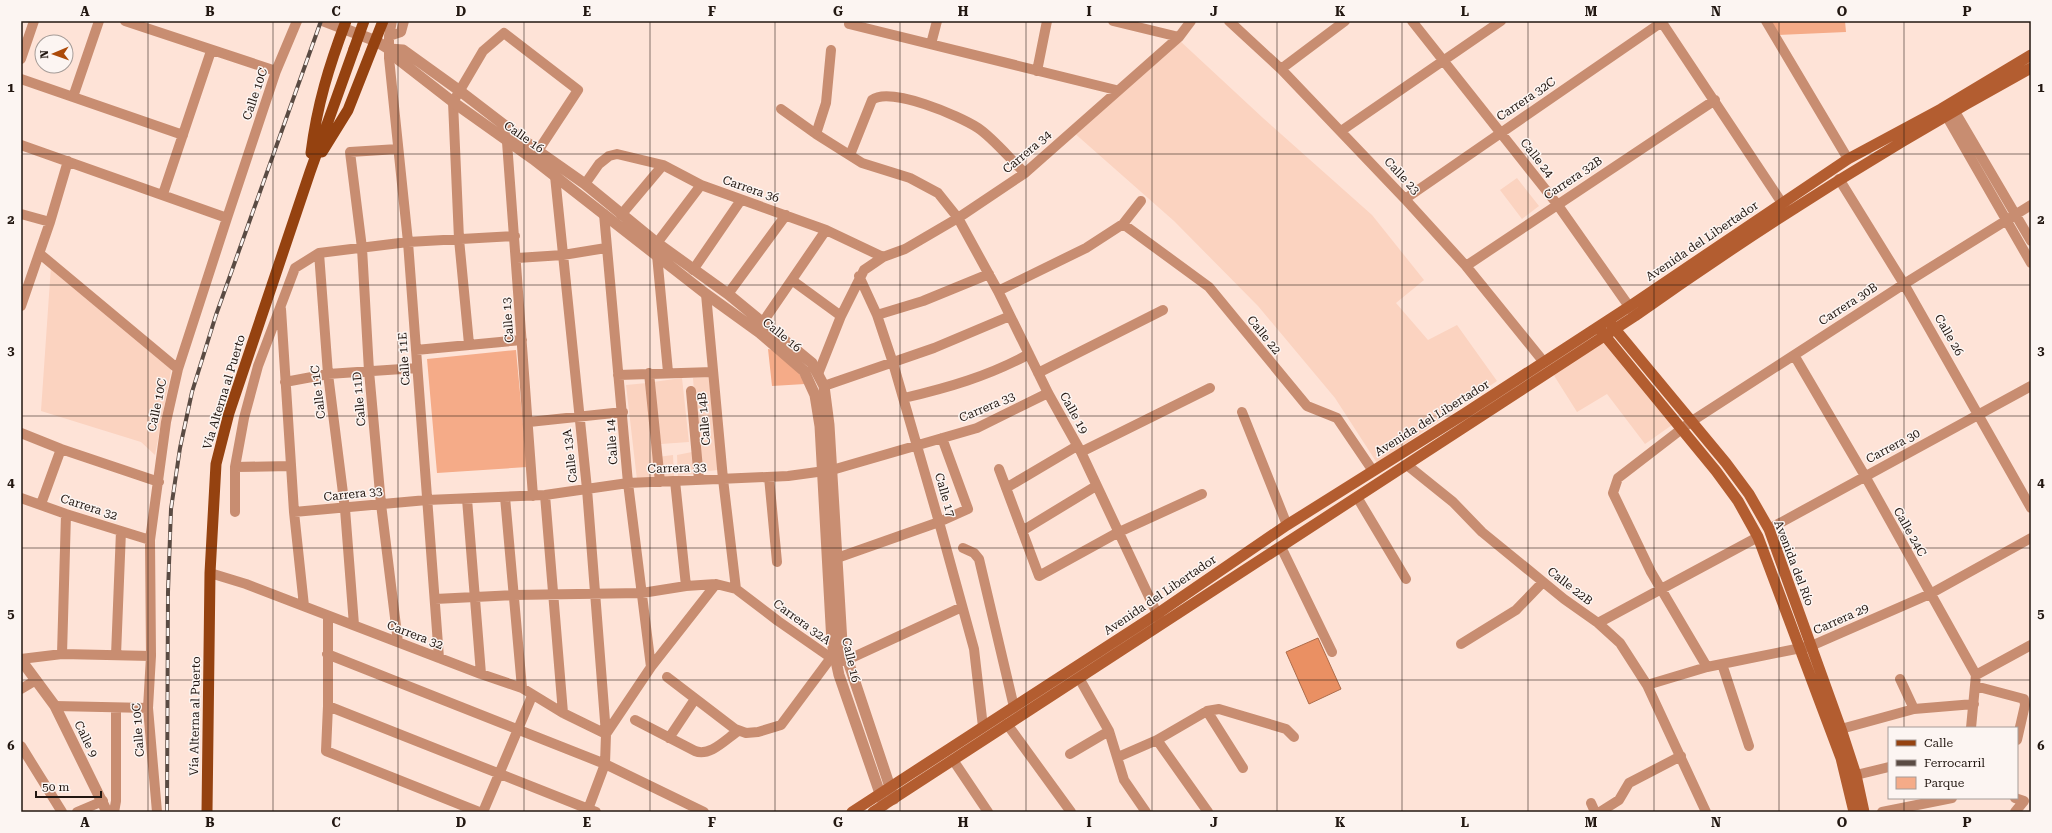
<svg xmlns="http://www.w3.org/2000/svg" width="2052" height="833" viewBox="0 0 2052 833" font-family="'Roboto Serif',serif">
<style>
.built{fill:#fbd3c0}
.green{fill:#f5ab88}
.water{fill:#ea9063;stroke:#ae6c4a}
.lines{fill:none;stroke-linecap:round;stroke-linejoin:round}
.minor{stroke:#c88d71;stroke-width:10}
.tertiary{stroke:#c88d71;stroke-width:11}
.secondary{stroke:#b35d30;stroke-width:11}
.primary{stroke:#954210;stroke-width:11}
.rail-casing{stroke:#5a4b43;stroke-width:4}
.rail{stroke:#fcf5f2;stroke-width:2.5;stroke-dasharray:8;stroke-linecap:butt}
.primary-bridge{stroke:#954210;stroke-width:11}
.grid{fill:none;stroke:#221711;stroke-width:1;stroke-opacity:0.55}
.labels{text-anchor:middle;stroke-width:3;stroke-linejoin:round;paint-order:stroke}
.street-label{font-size:12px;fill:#221711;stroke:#fcf5f2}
.neatline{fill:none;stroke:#221711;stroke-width:1.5}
.grid-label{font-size:13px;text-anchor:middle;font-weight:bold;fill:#221711}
</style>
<rect width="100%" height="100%" fill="#fee3d7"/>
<path class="built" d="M1179,40L1263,118L1372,215L1424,280L1396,303L1428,340L1457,325L1497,381L1377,463L1335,398L1258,306L1174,221L1072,131Z
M1517,178L1539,206L1522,219L1500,190Z
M51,266L172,366L155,455L141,442L41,411Z
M1602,341L1672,425L1645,444L1607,394L1577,412L1553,374Z
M709,377L718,470L700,472L693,378Z
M682,378L689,442L661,444L653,382Z
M647,383L658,479L637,480L626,385Z
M692,452L694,474L678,476L677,455Z
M673,455L674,476L662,477L658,457Z"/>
<path class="green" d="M1770,21H1845L1846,32L1778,35Z
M768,349C784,350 799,371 805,384L772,386Z
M516,350L527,467L437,473L427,359Z"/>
<path class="water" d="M1318,638L1341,689L1309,704L1286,652Z"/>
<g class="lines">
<path class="minor" d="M125,21L276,71
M392,21L389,36V58L408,242L439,658
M850,21L849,24L1116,90
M1113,21L1179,37
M1229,21L1281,69L1405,199L1466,266L1543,361
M1412,21L1557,204L1633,312
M1661,21L1786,209
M1766,21L1848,159
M389,36L401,32L404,21
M931,44L937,21
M21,59L34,21
M1281,69L1345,21
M1037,71L1047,21
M21,79L183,135
M73,97L99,21
M1949,106L1954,110L2031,241
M781,109L816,134L862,163L910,178L938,193L958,218L998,291L1048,393L1081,452L1160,620
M1943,110L2031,263
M1341,131L1501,21
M816,134L826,103L831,50
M507,142L533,496
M21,145L227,218
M850,155L872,100C890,86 960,116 978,128C993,138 1011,160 1025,173
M555,176L587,489L606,734L605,764L587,812
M1839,179L1904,284L2031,508
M585,184L599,164L609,156L617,154L663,165L701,185L826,230L883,257
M163,194L211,51
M1405,199L1662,22
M21,214L50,222
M604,214L628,483L651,667
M621,215L663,165
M1123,224L1209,287L1307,406L1337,418L1373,471
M657,243L701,185
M319,253L328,374L345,509L354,625
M40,254L178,369
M657,255L668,372
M517,258L563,255L606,248
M1466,266L1715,100
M693,270L741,200
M859,276L877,315L893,363L939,522L974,649L983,727
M793,281L841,316
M998,291L1086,248L1123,224L1141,201
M706,294L723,479L736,589
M728,294L786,215
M21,306L50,222L68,161
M281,309L294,512L304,606
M877,315L923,301L989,274
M763,322L826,230
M469,344L459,239L453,102L483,51L504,33L578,90L534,157
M416,350L522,340
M1794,355L1865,476L1976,675L1971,728
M649,373L660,482
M1038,373L1163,310
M818,374L841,316L864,270L883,257L905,249L958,218L1025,173L1179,37L1191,21
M618,375L713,372
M285,382L328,374L417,368
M824,386L934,348L1010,316
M691,391L699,480
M904,398C947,388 989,376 1029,354
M1242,412L1287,525
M529,422L623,412
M21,433L61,449L159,482
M1081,452L1210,388
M1407,465L1453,502L1482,532L1564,599L1598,623L1620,643L1647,685L1706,812
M235,467L291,466
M999,469L1039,576L1117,533L1202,494
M769,477L777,562
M675,481L686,586
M1006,488L1077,446
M545,495L563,713
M505,497L522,688
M1357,497L1406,579
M21,498L66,514L150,540
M467,499L481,674
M41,504L61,449
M235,512V467L244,418L258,366L295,268L319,253L408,242L515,236
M294,512L427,500L545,495L628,483L788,476L832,470L977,428L1048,393
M1769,529L2031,386
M1022,531L1096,486
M1281,547L1332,652
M963,548L974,553L979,559L1014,707
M837,558L939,522L968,509L942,438
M210,573L246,584L481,674L522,688L563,713L606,734
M435,599L514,595L642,593L686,586L716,584L736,589L778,621L837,662L847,660L962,607
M328,616V706L326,751L479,812
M1598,623L1758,537
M398,642L381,504L369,371L362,248L350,152L398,149
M1461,644L1516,610L1543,582
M62,654L66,514
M327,654L605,764L704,812
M116,655L121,531
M21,659L62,654L151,656
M1722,664L1749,746
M1707,667L1651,572L1613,493L1618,478L1692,421L1904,284L2031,205
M1976,675L2031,645
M667,677L735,729L746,733L758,732L781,725L830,659
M1079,678L1109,731L1124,780L1146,812
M1900,679L1914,709
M1647,685L1707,667L1811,646L1930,594L2031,538
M1975,686L2024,699L2025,705L2017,740
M21,689L36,680
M55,706L148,708
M328,706L596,812
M1207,711L1243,768
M635,720L695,751C710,757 726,739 738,731
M1007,724L1071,812
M1841,729L1914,709L1974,704
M606,734L651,667L716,584
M669,738L695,699
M1157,740L1208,812
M21,746L62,812
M1070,754L1109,731
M1118,757L1157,740L1207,711L1219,709L1286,729L1294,737
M953,760L988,812
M1856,775L1889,767
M2015,798L2024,801L2015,812
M1591,803L1595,812
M77,812L103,801
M114,812L116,801V708
M157,812L148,708L151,656L150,540L166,422L178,369L227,218L276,71L297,21
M483,812L532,696
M1600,812L1619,800L1629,783L1681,756
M1882,812L1952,798"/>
<path class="tertiary" d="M324,21L376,41L389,49L399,60L453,102L533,159L706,294L760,333L804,371L815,395L820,426L832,643L839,675L884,805
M389,49L403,50L460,91L538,151L585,184L657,243L728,294L812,363L824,386L829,425L842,643L894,799
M21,660L55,706L107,812"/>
<path class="secondary" d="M1610,323L1726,463L1749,494L1769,529L1841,729L1856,775L1864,812
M1601,331L1716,471L1738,501L1758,537L1841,758L1854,812
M852,812L1157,614L1287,525L1464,414L1630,306L1848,159L1941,109L2031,55
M873,812L1635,316C1762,226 1894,143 2031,68"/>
<path class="primary" d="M322,152L348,110L383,21
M311,153C317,105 329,66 346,21
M207,812L210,573L216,464L229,413L310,172L354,49"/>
<defs>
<path id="rail" d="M167,812L168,592L171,509L180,448L192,392L216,315L321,21"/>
</defs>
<use href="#rail" class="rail-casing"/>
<use href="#rail" class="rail"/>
<path class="primary-bridge" d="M354,49L364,21"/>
</g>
<path class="grid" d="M148,21V812M273,21V812M398,21V812M524,21V812M650,21V812M775,21V812M900,21V812M1026,21V812M1152,21V812M1277,21V812M1402,21V812M1528,21V812M1654,21V812M1779,21V812M1904,21V728M21,154H2031M21,285H2031M21,416H2031M21,548H2031M21,680H2031M1904,798V812"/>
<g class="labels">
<g class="street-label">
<text transform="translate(255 94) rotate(-71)" y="4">Calle 10C</text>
<text transform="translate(1526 99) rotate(-34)" y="4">Carrera 32C</text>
<text transform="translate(524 137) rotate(35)" y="4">Calle 16</text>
<text transform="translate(1027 152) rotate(-40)" y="4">Carrera 34</text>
<text transform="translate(1537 158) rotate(52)" y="4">Calle 24</text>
<text transform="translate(1402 176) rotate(47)" y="4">Calle 23</text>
<text transform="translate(1573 178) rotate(-34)" y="4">Carrera 32B</text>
<text transform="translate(751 189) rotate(19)" y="4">Carrera 36</text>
<text transform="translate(1702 241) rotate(-34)" y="4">Avenida del Libertador</text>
<text transform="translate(1848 304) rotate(-33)" y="4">Carrera 30B</text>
<text transform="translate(508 320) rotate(-94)" y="4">Calle 13</text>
<text transform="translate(782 335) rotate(39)" y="4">Calle 16</text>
<text transform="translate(1264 335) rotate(51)" y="4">Calle 22</text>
<text transform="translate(1949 335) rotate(60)" y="4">Calle 26</text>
<text transform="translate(404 359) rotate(-94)" y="4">Calle 11E</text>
<text transform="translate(224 392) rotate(-73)" y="4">Vía Alterna al Puerto</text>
<text transform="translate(318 392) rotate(-97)" y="4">Calle 11C</text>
<text transform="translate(359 399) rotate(-95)" y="4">Calle 11D</text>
<text transform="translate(157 405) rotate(-78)" y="4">Calle 10C</text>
<text transform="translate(987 407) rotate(-23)" y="4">Carrera 33</text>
<text transform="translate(1074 413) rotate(61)" y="4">Calle 19</text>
<text transform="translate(1432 418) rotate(-32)" y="4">Avenida del Libertador</text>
<text transform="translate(704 419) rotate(-95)" y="4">Calle 14B</text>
<text transform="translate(612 442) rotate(-94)" y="4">Calle 14</text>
<text transform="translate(1893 446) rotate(-28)" y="4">Carrera 30</text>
<text transform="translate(570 456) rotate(-97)" y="4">Calle 13A</text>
<text transform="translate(677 468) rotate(-2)" y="4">Carrera 33</text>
<text transform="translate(353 494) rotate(-6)" y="4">Carrera 33</text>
<text transform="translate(945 495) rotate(74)" y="4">Calle 17</text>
<text transform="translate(89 507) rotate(18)" y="4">Carrera 32</text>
<text transform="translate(1910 532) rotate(61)" y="4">Calle 24C</text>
<text transform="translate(1794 563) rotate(69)" y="4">Avenida del Río</text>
<text transform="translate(1570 586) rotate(38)" y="4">Calle 22B</text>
<text transform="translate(1160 595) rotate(-34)" y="4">Avenida del Libertador</text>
<text transform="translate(1841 619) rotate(-24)" y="4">Carrera 29</text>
<text transform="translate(802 622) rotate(36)" y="4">Carrera 32A</text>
<text transform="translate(415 635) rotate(21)" y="4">Carrera 32</text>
<text transform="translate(851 660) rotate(77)" y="4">Calle 16</text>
<text transform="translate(195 716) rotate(-89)" y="4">Vía Alterna al Puerto</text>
<text transform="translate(138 730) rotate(-94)" y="4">Calle 10C</text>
<text transform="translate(86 739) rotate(64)" y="4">Calle 9</text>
</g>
</g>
<rect width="2052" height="833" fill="none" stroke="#fcf5f2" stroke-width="44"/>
<rect x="1888" y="727" width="130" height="72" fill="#fcf5f2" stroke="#a59c98"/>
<rect x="1896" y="740" width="20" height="6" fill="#954210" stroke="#a59c98"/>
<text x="1924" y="747" font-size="12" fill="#221711">Calle</text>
<rect x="1896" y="760" width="20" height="6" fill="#5a4b43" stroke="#a59c98"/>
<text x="1924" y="767" font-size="12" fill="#221711">Ferrocarril</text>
<rect x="1896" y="777" width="20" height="12" fill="#f5ab88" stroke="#a59c98"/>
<text x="1924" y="787" font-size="12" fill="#221711">Parque</text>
<g transform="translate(54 54) rotate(268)"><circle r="19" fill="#fcf5f2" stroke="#a59c98"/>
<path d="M0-3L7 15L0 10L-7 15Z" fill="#ac4a09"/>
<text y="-6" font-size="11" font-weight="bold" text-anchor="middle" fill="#221711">N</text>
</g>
<path d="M36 791v6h65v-6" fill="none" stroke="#221711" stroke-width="2"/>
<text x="42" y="791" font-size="12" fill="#221711" stroke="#fcf5f2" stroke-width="3" paint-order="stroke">50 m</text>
<rect x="22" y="22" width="2008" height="789" class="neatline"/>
<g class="grid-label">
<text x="85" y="16">A</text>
<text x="210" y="16">B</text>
<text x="336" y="16">C</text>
<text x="461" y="16">D</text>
<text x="587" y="16">E</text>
<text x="712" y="16">F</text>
<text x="838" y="16">G</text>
<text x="963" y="16">H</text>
<text x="1089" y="16">I</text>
<text x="1214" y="16">J</text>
<text x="1340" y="16">K</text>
<text x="1465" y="16">L</text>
<text x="1591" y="16">M</text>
<text x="1716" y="16">N</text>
<text x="1842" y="16">O</text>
<text x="1967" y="16">P</text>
<text x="11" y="92">1</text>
<text x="2041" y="92">1</text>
<text x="11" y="224">2</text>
<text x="2041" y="224">2</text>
<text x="11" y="355">3</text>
<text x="2041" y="355">3</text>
<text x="11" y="487">4</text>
<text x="2041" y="487">4</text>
<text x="11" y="618">5</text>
<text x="2041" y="618">5</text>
<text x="11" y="750">6</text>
<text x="2041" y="750">6</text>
<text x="85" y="827">A</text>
<text x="210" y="827">B</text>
<text x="336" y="827">C</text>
<text x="461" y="827">D</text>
<text x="587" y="827">E</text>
<text x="712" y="827">F</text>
<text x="838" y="827">G</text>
<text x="963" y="827">H</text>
<text x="1089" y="827">I</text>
<text x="1214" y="827">J</text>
<text x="1340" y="827">K</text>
<text x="1465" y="827">L</text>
<text x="1591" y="827">M</text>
<text x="1716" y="827">N</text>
<text x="1842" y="827">O</text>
<text x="1967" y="827">P</text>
</g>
</svg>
